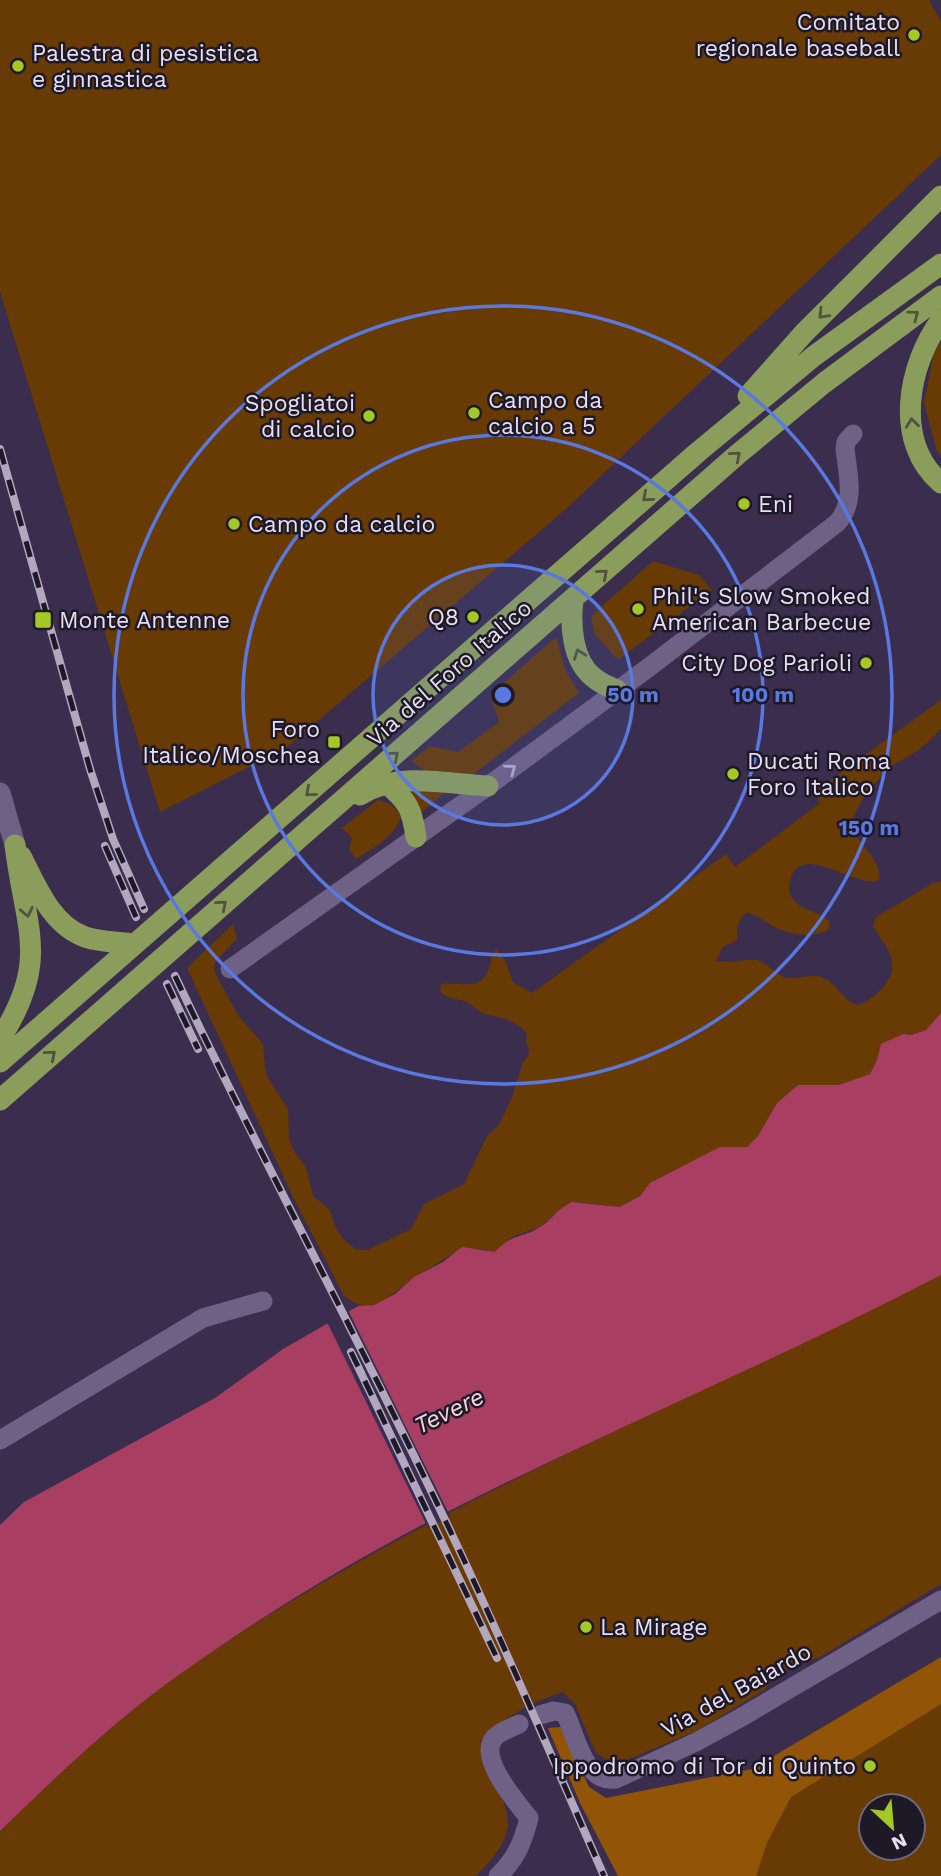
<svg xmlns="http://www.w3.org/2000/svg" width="941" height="1876" viewBox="0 0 941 1876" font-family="'Work Sans',sans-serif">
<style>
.green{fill:#683a04;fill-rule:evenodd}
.forest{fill:#925406}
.water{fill:#a83f62}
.pier{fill:#3a2d4d}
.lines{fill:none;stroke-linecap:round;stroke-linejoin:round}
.street{stroke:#6f6185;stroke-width:19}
.secondary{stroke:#6f6185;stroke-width:21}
.highway{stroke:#8a9d5a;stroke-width:21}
.rail-casing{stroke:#b1a7bf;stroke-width:8}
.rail{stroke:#1e1927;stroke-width:5;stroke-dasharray:16;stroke-linecap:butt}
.oneway{stroke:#4f543e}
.oneway2{stroke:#b6acc7}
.ring{fill:none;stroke:#5979e0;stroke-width:3.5}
.poi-dot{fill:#a4c825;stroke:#1e1927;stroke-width:2.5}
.labels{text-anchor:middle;stroke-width:5;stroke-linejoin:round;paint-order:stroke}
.poi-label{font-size:23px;fill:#e6def3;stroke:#1e1927;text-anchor:start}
.street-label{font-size:23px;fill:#e6def3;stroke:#1e1927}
.water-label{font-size:24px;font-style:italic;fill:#f3d5db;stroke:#1e1927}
.centre{fill:#5979e0;stroke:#1e1927;stroke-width:3.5}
.ring-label{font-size:21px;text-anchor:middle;font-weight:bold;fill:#5979e0;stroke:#1e1927;stroke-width:5;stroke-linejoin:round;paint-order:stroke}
</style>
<rect width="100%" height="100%" fill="#3a2d4d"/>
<path class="green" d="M0,0H929L941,22V155L566,509L285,749L160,812L0,292Z
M941,342V456L937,452L924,403L934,352Z
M653,561L699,575L712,590L619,659L615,657L594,633L591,616Z
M556,637L565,670L579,693L471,776L428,773L411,761L430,746L458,752L499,722L490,695Z
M941,700V728C934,736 926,745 917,751C908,757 898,761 889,768C878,779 849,812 853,827C858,847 882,858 879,880C858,890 802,841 791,878C789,884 788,893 792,898C801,911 819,911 829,921V929C815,939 791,934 776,928C765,923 758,914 746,913C736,921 738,928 737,940L723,947L716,961C731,964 750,957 760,961C770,965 776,976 788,978C798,979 810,974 821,977C839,983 842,1002 859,1005C875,998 895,981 892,961C890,948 878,937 873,925L876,917L933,883L941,881V1013L926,1030L911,1035L903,1034L877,1060L870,1074L863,1077L839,1085H798L777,1103L758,1136L747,1148L722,1147L650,1183L641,1196L620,1207L588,1203L572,1202L565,1205L540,1227L512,1237L496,1252C489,1252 485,1249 480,1249C473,1248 453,1253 448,1257C437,1264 426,1270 415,1277C392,1293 372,1320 344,1296L294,1199L187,968L233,924L237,939L215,962L214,970L217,977L238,1015L263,1044L265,1069L268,1078L288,1109L289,1139L295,1153L306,1167L313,1196L330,1210L335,1227L344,1240L357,1250H368L411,1229L424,1204L464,1184L487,1136L499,1125L512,1097L523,1062L528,1056L529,1049L526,1042L527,1035L522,1028L507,1019L484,1014L465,1001L447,997L440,992L441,984C458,981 479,992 488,971C491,963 491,956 496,949L505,960L513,982L532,993L726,854L735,867L820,803L814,792Z
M404,789L447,790L421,813Z
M378,800C390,803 395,806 401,817C394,838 373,848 356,859L349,849L352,838L342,828Z
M941,1274V1584L820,1657L780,1672L764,1690L696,1731L627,1760L612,1763L596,1753L575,1704L562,1692C530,1703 504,1717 480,1741C487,1755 510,1812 508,1825C505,1847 490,1861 476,1876H0V1831C58,1775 117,1718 183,1672C322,1574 474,1498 627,1425C732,1375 836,1324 941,1274Z
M941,1686V1876H646ZM871,1806H913V1848H871Z"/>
<path class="forest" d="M941,1657V1704L791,1797L767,1843L756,1876H618L580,1803L548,1728L561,1727L589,1787L606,1798L752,1769Z"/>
<path class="water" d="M941,1013V1275C789,1354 631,1421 477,1497C375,1547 276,1606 183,1672C117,1718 58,1775 0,1831V1525L24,1502L215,1398L283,1349L358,1306L374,1305L395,1294L414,1277L443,1262L462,1247L495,1252C513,1232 522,1239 540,1227C552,1220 557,1208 572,1202L620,1207L640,1196L650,1183L714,1150L721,1147H747L758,1136L777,1103L798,1085H839L870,1074L877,1060L881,1044L903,1034L911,1035L926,1030Z"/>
<path class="pier" d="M347,1308L450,1516L428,1528L326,1320Z"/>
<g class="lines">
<path class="street" d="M230,969L488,786L648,668L837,523C856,502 848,475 845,449L846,442L853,434
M0,1440L203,1318L263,1301
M540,1715L554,1711L565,1713C576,1735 584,1784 616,1779L696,1742L740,1718L941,1600
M498,1876C516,1859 523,1842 529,1818C517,1803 476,1756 495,1737C501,1731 511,1728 519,1724"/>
<path class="secondary" d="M0,793L15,845"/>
<path class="highway" d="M941,320C908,365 893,442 941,483
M748,396L804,333L941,196
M573,600C570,625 572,660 593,677C600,683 609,687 617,690
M386,783C408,801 412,809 416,837
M360,795C396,771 447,784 488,786
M21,856C36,885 51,925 85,937C100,942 118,942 134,944
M0,1039C51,960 25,929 15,845
M0,1062L698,452L814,356L941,264
M0,1100L738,454L824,383L941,296"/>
<defs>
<path id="rail" d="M0,449L90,769L113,839L144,909
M105,846L136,917
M175,976C262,1160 359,1339 446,1522C502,1639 552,1758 604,1876
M167,984L198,1049
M351,1352L497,1658"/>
</defs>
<use href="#rail" class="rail-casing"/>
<use href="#rail" class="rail"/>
</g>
<defs><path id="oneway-chevron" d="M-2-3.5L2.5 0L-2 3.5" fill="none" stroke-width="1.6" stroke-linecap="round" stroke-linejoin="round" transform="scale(1.75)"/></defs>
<g class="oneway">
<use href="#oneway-chevron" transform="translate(823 314) rotate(134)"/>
<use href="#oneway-chevron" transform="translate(914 315) rotate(-37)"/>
<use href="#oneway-chevron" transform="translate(912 423) rotate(-97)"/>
<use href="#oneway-chevron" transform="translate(736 456) rotate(-41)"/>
<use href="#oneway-chevron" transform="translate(647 497) rotate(139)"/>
<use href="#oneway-chevron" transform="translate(603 574) rotate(-41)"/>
<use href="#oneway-chevron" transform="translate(579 654) rotate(-110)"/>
<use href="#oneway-chevron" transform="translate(394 756) rotate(-41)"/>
<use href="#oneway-chevron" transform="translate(310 792) rotate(139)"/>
<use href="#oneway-chevron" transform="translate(222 905) rotate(-41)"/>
<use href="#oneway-chevron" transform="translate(27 912) rotate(78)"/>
<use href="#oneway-chevron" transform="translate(51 1055) rotate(-41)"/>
</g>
<use class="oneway2" href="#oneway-chevron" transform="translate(511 769) rotate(-37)"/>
<circle cx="503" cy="695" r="130" fill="#5979e0" fill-opacity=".12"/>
<g class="ring">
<circle cx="503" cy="695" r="130"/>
<circle cx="503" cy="695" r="260"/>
<circle cx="503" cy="695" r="389"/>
</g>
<g class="poi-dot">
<circle cx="914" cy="35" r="7"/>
<circle cx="18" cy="66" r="7"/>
<circle cx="474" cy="413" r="7"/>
<circle cx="369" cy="416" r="7"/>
<circle cx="744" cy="504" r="7"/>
<circle cx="234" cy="524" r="7"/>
<circle cx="638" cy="609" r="7"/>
<circle cx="473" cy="617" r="7"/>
<rect x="34" y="611" width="18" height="18" rx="3.5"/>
<circle cx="866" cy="663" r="7"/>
<rect x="327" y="735" width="14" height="14" rx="3.5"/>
<circle cx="733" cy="774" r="7"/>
<circle cx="586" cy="1627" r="7"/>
<circle cx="870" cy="1766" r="7"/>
</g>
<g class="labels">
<g class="poi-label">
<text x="900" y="30" text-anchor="end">Comitato<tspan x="900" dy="26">regionale baseball</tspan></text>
<text x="32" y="61">Palestra di pesistica<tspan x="32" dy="26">e ginnastica</tspan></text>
<text x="488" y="408">Campo da<tspan x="488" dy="26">calcio a 5</tspan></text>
<text x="355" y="411" text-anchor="end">Spogliatoi<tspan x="355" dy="26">di calcio</tspan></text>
<text x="758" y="512">Eni</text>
<text x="248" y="532">Campo da calcio</text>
<text x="652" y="604">Phil's Slow Smoked<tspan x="652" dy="26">American Barbecue</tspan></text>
<text x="459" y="625" text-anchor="end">Q8</text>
<text x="59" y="628">Monte Antenne</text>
<text x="852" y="671" text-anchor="end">City Dog Parioli</text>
<text x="320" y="737" text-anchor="end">Foro<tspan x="320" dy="26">Italico/Moschea</tspan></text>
<text x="747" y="769">Ducati Roma<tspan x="747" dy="26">Foro Italico</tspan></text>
<text x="600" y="1635">La Mirage</text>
<text x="856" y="1774" text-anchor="end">Ippodromo di Tor di Quinto</text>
</g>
<g class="street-label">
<text transform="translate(449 673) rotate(-41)" y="8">Via del Foro Italico</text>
<text transform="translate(736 1690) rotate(-29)" y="8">Via del Baiardo</text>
</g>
<g class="water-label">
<text transform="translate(449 1411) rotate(-26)" y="8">Tevere</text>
</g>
</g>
<circle cx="503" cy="695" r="10" class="centre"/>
<g class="ring-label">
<text x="633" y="702">50 m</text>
<text x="763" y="702">100 m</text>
<text x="869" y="835">150 m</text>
</g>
<g transform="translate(892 1827) rotate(154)"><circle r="33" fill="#1e1927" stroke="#6e6879" stroke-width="2"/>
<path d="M0-5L12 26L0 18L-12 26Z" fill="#a4c825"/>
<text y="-10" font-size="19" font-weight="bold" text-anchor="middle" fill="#e6def3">N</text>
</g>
</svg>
